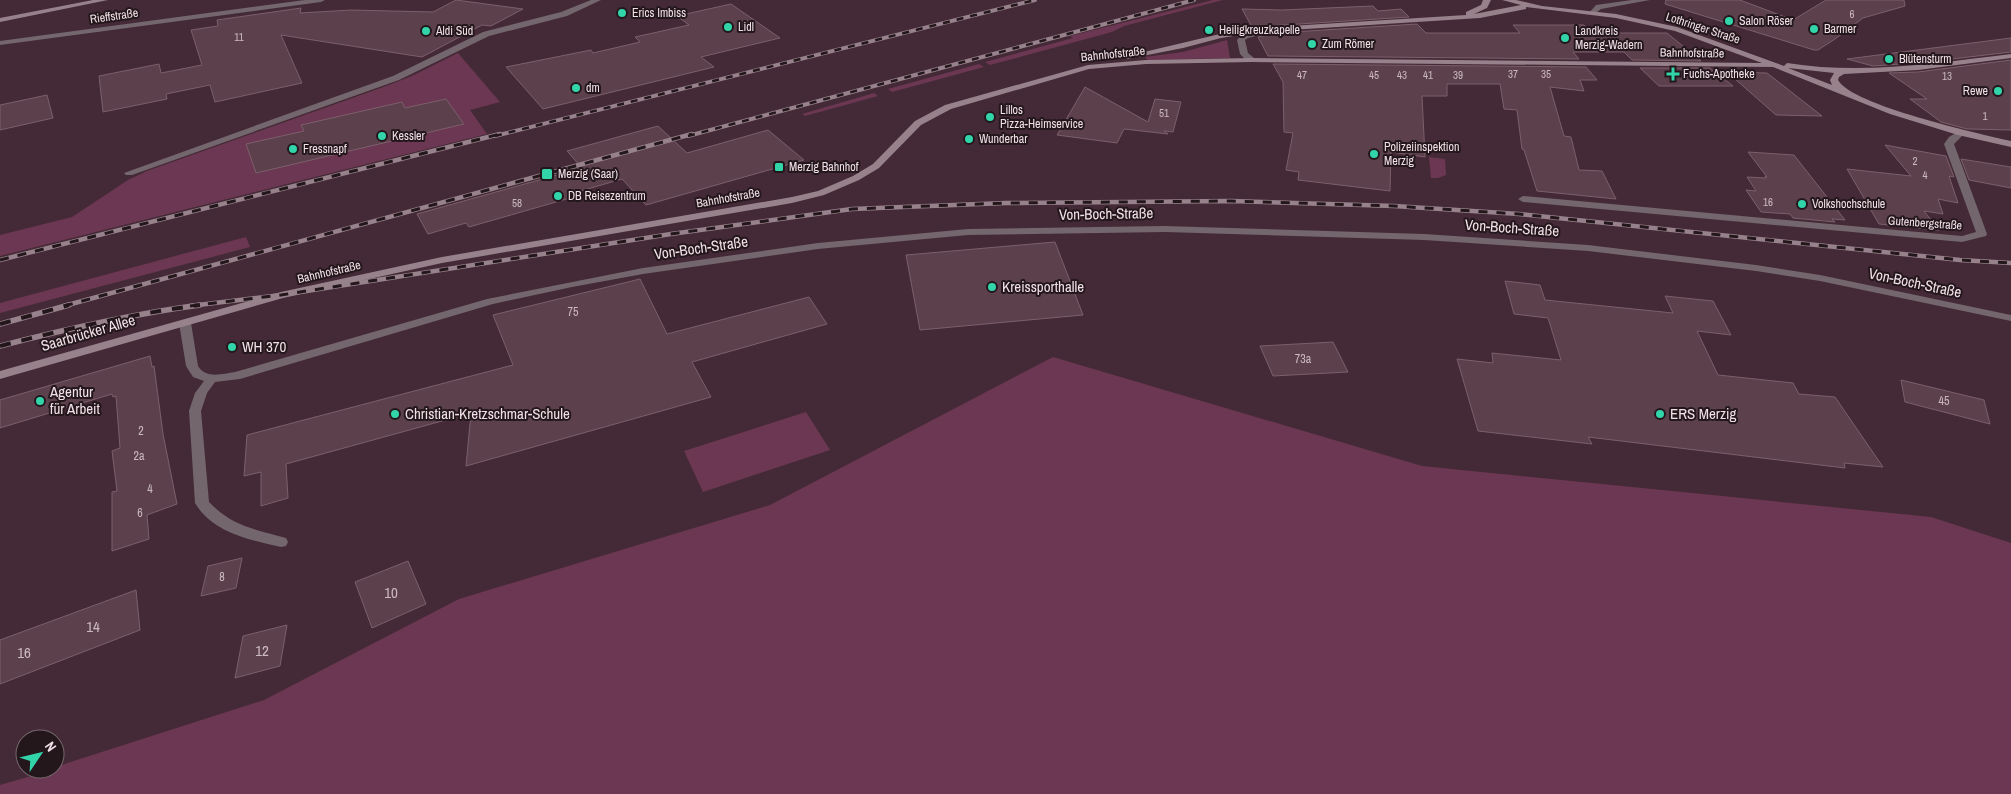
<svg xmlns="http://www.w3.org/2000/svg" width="2011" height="794" viewBox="0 0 2011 794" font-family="'Archivo Narrow',sans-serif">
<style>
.green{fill:#6c3752}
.building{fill:#5c414d;stroke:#7c5f6c}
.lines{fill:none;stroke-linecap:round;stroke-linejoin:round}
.street{fill:#73666c;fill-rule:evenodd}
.secondary{fill:#97828b;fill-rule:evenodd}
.rail-far2-casing{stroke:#97828b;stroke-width:4}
.rail-far1-casing{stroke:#97828b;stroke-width:4.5}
.rail-casing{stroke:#97828b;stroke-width:5.5}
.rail-far2{stroke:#23171c;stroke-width:2.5;stroke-dasharray:7;stroke-linecap:butt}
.rail-far1{stroke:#23171c;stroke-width:3;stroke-dasharray:9;stroke-linecap:butt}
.rail{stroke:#23171c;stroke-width:4;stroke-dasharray:11;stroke-linecap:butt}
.poi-dot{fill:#32d4a9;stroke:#23171c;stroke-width:2}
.labels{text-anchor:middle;stroke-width:4;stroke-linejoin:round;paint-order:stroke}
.far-number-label{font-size:11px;fill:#ccb8c0}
.far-poi-label{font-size:12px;fill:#f1e0e7;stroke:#23171c;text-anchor:start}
.far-street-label{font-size:12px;fill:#f1e0e7;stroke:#23171c}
.number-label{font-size:12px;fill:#ccb8c0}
.street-label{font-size:15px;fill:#f1e0e7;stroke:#23171c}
.poi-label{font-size:15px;fill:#f1e0e7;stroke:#23171c;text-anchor:start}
.near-number-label{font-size:15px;fill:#ccb8c0}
</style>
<rect width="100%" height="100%" fill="#442a36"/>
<path class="green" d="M1213,0H1223L1124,26L1112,32L990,65L985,62L1073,38L1070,36Z
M1227,40L1230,58L1148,60L1145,57L1183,52Z
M458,53L500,102L470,110L487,134L0,256V235L72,217L128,180L147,171L389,85L414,75Z
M979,64L984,67L892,92L888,89Z
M874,93L878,96L805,116L802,114Z
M1429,157L1445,159L1446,175L1438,178H1431Z
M246,237L250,247L0,313V303Z
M1053,357L1422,466L1931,517L2011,543V794H0V785L55,769V767L264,700L459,599L770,505Z
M806,412L830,450L703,492L684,451Z"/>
<path class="building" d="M456,0L523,9L491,26L482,25L422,57L281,35L302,83L215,102L210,85L166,94L167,99L103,112L99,76L159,64L161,73L202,65L191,30L218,26L217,20L301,8L300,13L351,10L433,12Z
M1666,0H1740L1793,20L1826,0H1904L1905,6L1863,18L1835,39L1818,50H1814L1665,4Z
M731,4L780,38L701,57L714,67L543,109L506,67L591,50L593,53L640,42L635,37L689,25L677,16Z
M1373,6L1378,11L1401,9L1409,17L1252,27L1242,9L1282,10Z
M1417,24L1426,33H1520L1513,25H1584L1592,33H1667L1701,61L1632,60L1624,52H1573L1579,59L1268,56L1258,37L1277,33Z
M2011,38V52L1927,62L1873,66L1847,59Z
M2011,60V130L1967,129L1941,122L1910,99H1927L1889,73L1918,72Z
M1273,64L1586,67L1597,80H1580L1584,91L1550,87L1564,136L1571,137L1579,170L1602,171L1616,199L1537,191L1524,150L1522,149L1517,110L1504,109L1500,84H1447V96H1422L1425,157L1391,152L1390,191L1298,180L1299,172L1286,170L1293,133L1284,132L1283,82Z
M1640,68H1710L1733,86H1659Z
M1727,72L1767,73L1822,116L1776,115Z
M1085,87L1148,122L1155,99L1181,102L1173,132L1164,131L1168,134L1124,129L1117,143L1057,135Z
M47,95L53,118L0,130V105Z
M446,99L464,124L256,173L246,144L304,131L301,125L402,102L405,108Z
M658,126L687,153L768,130L804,160L646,205L622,179L574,193L577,196L469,227L466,223L428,234L417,214L582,168L567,151Z
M1885,145L1946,156L1954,177L1949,176L1958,203L1938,199L1943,214L1924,211L1939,230L1879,224L1847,169L1911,176Z
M1748,152L1794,155L1845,220L1832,219L1835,222L1793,218L1790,214L1761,212L1746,190L1756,191L1747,177L1766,178L1765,176L1767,177Z
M1961,159L2011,167V188L1969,180Z
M1055,242L1083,315L920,330L906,255Z
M640,279L667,334L809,297L827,324L692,362L711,397L466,466L471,413L286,464L288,498L261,506V472L244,476L247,435L513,365L493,315Z
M1505,281L1540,285L1545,300L1673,313L1665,296L1713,301L1731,335L1697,331L1718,375L1793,383L1799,394L1835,397L1883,467L1844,463L1845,468L1588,437L1592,444L1478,431L1457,359L1493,363L1492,353L1561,360L1548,318L1514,314Z
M1333,342L1348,372L1273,376L1260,346Z
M150,356L152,367L154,366L163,434L177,504L147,515L149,539L112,551V492L117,491L112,451L120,448L116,396L113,397L112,394L0,428V400Z
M1901,380L1984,400L1990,424L1905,402Z
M242,558L236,588L201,596L208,566Z
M408,561L426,604L372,628L355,582Z
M136,590L140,630L0,684V640Z
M287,625L280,666L235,678L243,636Z"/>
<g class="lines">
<path class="street" d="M305,0H325L321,2L0,45V41Z
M591,0H601L567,16L489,36L399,80L132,175H126L124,173L393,76L483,32L561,12Z
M1632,0H1650L1601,9L1593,15L1589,13L1596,5Z
M1273,27L1277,29L1276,31L1248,38L1245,40L1248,53L1254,58V62H1248L1240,54L1237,40L1242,34Z
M1961,130L1965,133L1954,144L1987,234L1986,236L1962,242L1523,202L1518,199L1523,196L1962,236L1976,232L1944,144L1949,137Z
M1165,226L1424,234L1588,245L1756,265L1820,275L2011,315V321L1820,281L1756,271L1588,251L1424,240L1165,232L968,235L818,249L643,274L572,287L493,304L240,379L215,382L207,393L201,411L209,502C233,527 255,529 286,538L288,542L286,546L281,547C250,540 213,533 195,503L189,411L195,393L204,381L193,377L186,366L179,323L181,321H189L191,323L198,366C206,379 222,374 235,372L487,299L643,268L818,243L968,229Z"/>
<path class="secondary" d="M93,0H108L0,22V18Z
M1483,0H1491L1487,8L1474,14L1521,5L1502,0H1516L1542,6L1616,14L1677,27L1784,66L1787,63C1862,75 1936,63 2011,54V58L1918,70L1844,74L1839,77L1838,80C1851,105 1980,134 2011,141V147L1958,135L1890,114L1773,67L1251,62L1146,64L1089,69L951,109L921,125L879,168L859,180L824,195L792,203L442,263L283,298L0,379V371L281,292L442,257L792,197L818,191L853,176L873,164L915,121L945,105L1088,65L1146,60L1251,58L1762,63L1675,31L1616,18L1526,7V9L1480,18L1258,32L1221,38L1183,48L1127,59L1123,57L1220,34L1258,28L1466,15V12L1481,5ZM1788,68L1834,73L1830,80L1832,85Z"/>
<defs>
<path id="rail-far2" d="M495,136L1035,0
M688,136L1194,0"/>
<path id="rail-far1" d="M0,260L500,134
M64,306L692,134
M190,306L281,295L671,234L852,209L1006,203L1231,201L1394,206L1519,214L1960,260L2011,263"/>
<path id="rail" d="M0,324L69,305
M0,346C66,329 132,314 200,305"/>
</defs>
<use href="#rail-far2" class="rail-far2-casing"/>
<use href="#rail-far1" class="rail-far1-casing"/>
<use href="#rail" class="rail-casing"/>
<use href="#rail-far2" class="rail-far2"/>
<use href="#rail-far1" class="rail-far1"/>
<use href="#rail" class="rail"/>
</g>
<g class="poi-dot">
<circle cx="622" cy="13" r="5"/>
<circle cx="1729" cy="21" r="5"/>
<circle cx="728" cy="27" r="5"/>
<circle cx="1814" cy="29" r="5"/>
<circle cx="1209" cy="30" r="5"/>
<circle cx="426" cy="31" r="5"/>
<circle cx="1565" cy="38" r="5"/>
<circle cx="1312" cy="44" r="5"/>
<circle cx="1889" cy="59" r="5"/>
<path d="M1670.5 66.5h5v5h5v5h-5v5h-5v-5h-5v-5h5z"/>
<circle cx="576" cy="88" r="5"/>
<circle cx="1998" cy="91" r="5"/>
<circle cx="990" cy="117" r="5"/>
<circle cx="382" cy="136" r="5"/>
<circle cx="969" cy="139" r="5"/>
<circle cx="293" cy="149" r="5"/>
<circle cx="1374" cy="154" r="5"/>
<rect x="774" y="162" width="10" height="10" rx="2.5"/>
<rect x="541" y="168" width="12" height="12" rx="2.5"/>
<circle cx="558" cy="196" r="5"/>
<circle cx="1802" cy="204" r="5"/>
<circle cx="992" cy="287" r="5"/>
<circle cx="232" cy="347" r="5"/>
<circle cx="40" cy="401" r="5"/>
<circle cx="395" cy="414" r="5"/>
<circle cx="1660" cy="414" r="5"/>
</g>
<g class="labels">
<g class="far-number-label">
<text x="1852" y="18">6</text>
<text x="239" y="41">11</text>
<text x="1513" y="78">37</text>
<text x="1546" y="78">35</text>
<text x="1302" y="79">47</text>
<text x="1374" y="79">45</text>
<text x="1402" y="79">43</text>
<text x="1428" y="79">41</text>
<text x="1458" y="79">39</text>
<text x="1947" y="80">13</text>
<text x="1164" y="117">51</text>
<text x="1985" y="120">1</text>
<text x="1915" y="165">2</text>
<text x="1925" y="179">4</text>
<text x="1768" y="206">16</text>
<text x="517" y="207">58</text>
</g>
<g class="far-poi-label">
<text x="632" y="17">Erics Imbiss</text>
<text x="1739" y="25">Salon Röser</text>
<text x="738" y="31">Lidl</text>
<text x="1824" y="33">Barmer</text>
<text x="1219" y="34">Heiligkreuzkapelle</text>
<text x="436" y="35">Aldi Süd</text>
<text x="1575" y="35">Landkreis<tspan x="1575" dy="14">Merzig-Wadern</tspan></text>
<text x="1322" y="48">Zum Römer</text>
<text x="1899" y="63">Blütensturm</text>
<text x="1683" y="78">Fuchs-Apotheke</text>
<text x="586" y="92">dm</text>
<text x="1988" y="95" text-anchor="end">Rewe</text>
<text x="1000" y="114">Lillos<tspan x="1000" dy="14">Pizza-Heimservice</tspan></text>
<text x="392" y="140">Kessler</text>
<text x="979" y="143">Wunderbar</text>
<text x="1384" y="151">Polizeiinspektion<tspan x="1384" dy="14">Merzig</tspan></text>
<text x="303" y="153">Fressnapf</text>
<text x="789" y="171">Merzig Bahnhof</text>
<text x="558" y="178">Merzig (Saar)</text>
<text x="568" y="200">DB Reisezentrum</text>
<text x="1812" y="208">Volkshochschule</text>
</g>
<g class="far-street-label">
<text transform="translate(114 16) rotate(-8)" y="4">Rieffstraße</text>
<text transform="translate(1703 28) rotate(18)" y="4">Lothringer Straße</text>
<text transform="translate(1692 53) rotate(1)" y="4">Bahnhofstraße</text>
<text transform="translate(1113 54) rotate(-6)" y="4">Bahnhofstraße</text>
<text transform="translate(728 198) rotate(-10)" y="4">Bahnhofstraße</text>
<text transform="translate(1925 223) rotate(4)" y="4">Gutenbergstraße</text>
<text transform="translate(329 272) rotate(-13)" y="4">Bahnhofstraße</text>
</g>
<g class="number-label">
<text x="573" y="316">75</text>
<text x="1303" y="363">73a</text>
<text x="1944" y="405">45</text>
<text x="141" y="435">2</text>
<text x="139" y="460">2a</text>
<text x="150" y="493">4</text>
<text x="140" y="517">6</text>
<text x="222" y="581">8</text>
</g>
<g class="street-label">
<text transform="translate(1106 214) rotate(-1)" y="5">Von-Boch-Straße</text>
<text transform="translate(1512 228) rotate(4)" y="5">Von-Boch-Straße</text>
<text transform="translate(701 248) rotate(-8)" y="5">Von-Boch-Straße</text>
<text transform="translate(1915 283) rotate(12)" y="5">Von-Boch-Straße</text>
<text transform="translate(88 333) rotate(-16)" y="5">Saarbrücker Allee</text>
</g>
<g class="poi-label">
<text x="1002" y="292">Kreissporthalle</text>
<text x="242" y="352">WH 370</text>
<text x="50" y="397">Agentur<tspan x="50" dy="17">für Arbeit</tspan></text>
<text x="405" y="419">Christian-Kretzschmar-Schule</text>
<text x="1670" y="419">ERS Merzig</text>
</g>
<g class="near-number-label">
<text x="391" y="598">10</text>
<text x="93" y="632">14</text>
<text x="262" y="656">12</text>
<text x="24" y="658">16</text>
</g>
</g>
<g transform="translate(40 754) rotate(55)"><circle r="24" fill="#23171c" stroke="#75676d"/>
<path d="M0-4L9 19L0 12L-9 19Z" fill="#32d4a9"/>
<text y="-8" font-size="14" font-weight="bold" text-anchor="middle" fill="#f1e0e7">N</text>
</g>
</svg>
